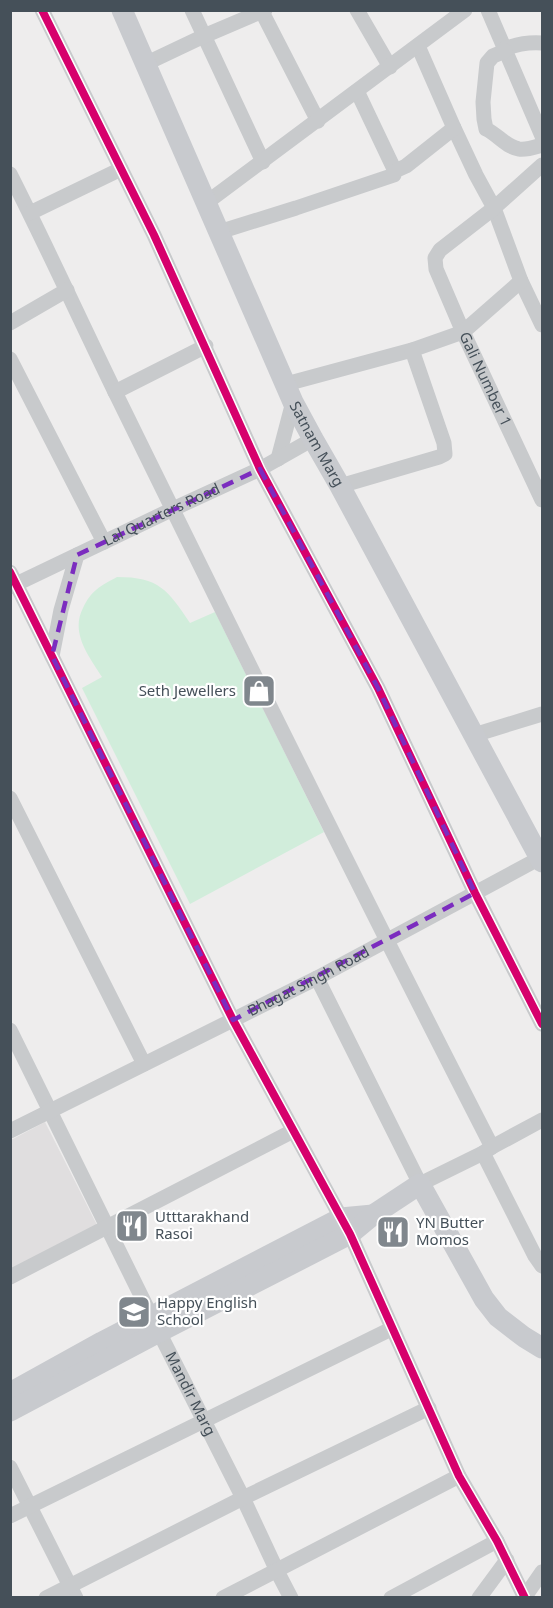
<svg xmlns="http://www.w3.org/2000/svg" width="553" height="1608" viewBox="0 0 553 1608" font-family="'Noto Sans',sans-serif">
<style>
.education{fill:#e0dedf}
.green{fill:#d1eddb}
.lines{fill:none;stroke-linecap:round;stroke-linejoin:round}
.street{stroke:#c8cacc;stroke-width:15}
.secondary{stroke:#c8cace;stroke-width:21}
.cycleway-casing{stroke:#fff;stroke-width:11}
.cycleway{stroke:#d6006c;stroke-width:8}
.marked{fill:none;stroke:#7b2cbf;stroke-width:4.5;stroke-dasharray:12 8;stroke-linejoin:round}
.labels{text-anchor:middle;stroke-width:4.5;stroke-linejoin:round;paint-order:stroke}
.street-label{font-size:15px;fill:#455059;stroke:#fff}
.poi-label{font-size:15px;fill:#455059;stroke:#fff;text-anchor:start}
</style>
<rect width="100%" height="100%" fill="#eeeded"/>
<path class="education" d="M45,1122L98,1227L11,1271V1140Z"/>
<path class="green" d="M117,577C159,577 168,590 190,623L215,612L324,832L190,904L82,688L102,677C89,656 70,633 83,608C91,591 100,586 117,577Z"/>
<g class="lines">
<g class="street">
<path d="M42,10L154,235L260,469L378,688L475,893L542,1024"/>
<path d="M192,10L263,162"/>
<path d="M261,10L318,121"/>
<path d="M357,10L390,67"/>
<path d="M488,10L542,136"/>
<path d="M418,46L454,128L476,175L494,208L521,281L542,325"/>
<path d="M504,49C517,44 529,42 542,43"/>
<path d="M505,51L493,56L487,63L483,102L484,119L486,129C497,134 506,147 519,149C527,150 535,147 542,145"/>
<path d="M145,64L204,36L265,10"/>
<path d="M357,91L395,171"/>
<path id="s1" d="M542,165L494,208L440,250L435,258L436,269L463,332L542,500"/>
<path d="M10,174C47,247 81,322 117,396C240,647 364,898 492,1147"/>
<path d="M206,203L465,10"/>
<path d="M30,213L121,169"/>
<path d="M219,232L296,208L394,175L395,171L406,166L454,128"/>
<path d="M10,323L67,290"/>
<path d="M10,359L104,542"/>
<path d="M286,384L412,350L463,332L521,281"/>
<path d="M115,392L206,346"/>
<path d="M278,459L293,402"/>
<path d="M340,486L439,457L445,454L444,443L412,350"/>
<path d="M10,572L233,1020L350,1234L459,1476L497,1541L525,1598"/>
<path id="s2" d="M10,587L173,509L260,469L313,439"/>
<path d="M52,656L61,610L77,555"/>
<path d="M474,735L542,714"/>
<path d="M10,798L144,1064"/>
<path d="M317,978L420,1184L483,1153L492,1147L542,1120"/>
<path id="s3" d="M10,1030L159,1332L243,1498L278,1573L291,1598"/>
<path id="s4" d="M10,1131L317,978L540,858"/>
<path d="M483,1153L535,1256L542,1266"/>
<path d="M10,1277L293,1131"/>
<path d="M10,1467L76,1598"/>
<path d="M10,1516L391,1329"/>
<path d="M46,1598L243,1498L429,1408"/>
<path d="M223,1598L459,1476"/>
<path d="M391,1598L497,1541"/>
<path d="M479,1598L507,1560"/>
<path d="M524,1598L542,1572"/>
</g>
<g class="secondary">
<path id="s5" d="M122,10L293,402L313,439L340,486L542,862"/>
<path d="M10,1393L102,1342L341,1218L373,1215"/>
<path d="M10,1411L159,1332L350,1234L373,1215L420,1184L484,1299L498,1317L524,1337L542,1348"/>
</g>
<defs>
<path id="cycleway" d="M42,10L154,235L260,469L378,688L475,893L542,1024
M10,572L233,1020L350,1234L459,1476L497,1541L525,1598"/>
</defs>
<use href="#cycleway" class="cycleway-casing"/>
<use href="#cycleway" class="cycleway"/>
</g>
<path class="marked" d="M260,469L378,688L475,893L233,1020L52,656L77,555Z"/>
<defs>
<symbol id="shop-square" viewBox="-11 -11 22 22"><rect x="-9" y="-9" width="18" height="18" rx="4" fill="#80878d" stroke="#fff"/><path d="M-5-2.5h2.3a2.7 3.5 0 0 1 5.4 0H5L5.5 6h-11ZM-1.5-2.5h3a1.5 2.3 0 0 0-3 0Z" fill="#fff"/></symbol>
<symbol id="restaurant-square" viewBox="-11 -11 22 22"><rect x="-9" y="-9" width="18" height="18" rx="4" fill="#80878d" stroke="#fff"/><path d="M-5-6h1v4h1v-4h1v4h1v-4h1v5L-1.5 .5V6h-2V.5L-5-1ZM5-6V6H3V1.5H1.5Q1.5-4 5-6Z" fill="#fff"/></symbol>
<symbol id="school-square" viewBox="-11 -11 22 22"><rect x="-9" y="-9" width="18" height="18" rx="4" fill="#80878d" stroke="#fff"/><path d="M0-5L7-2L0 1L-7-2ZM-4 1L0 2.5L4 1V4Q0 6-4 4Z" fill="#fff"/></symbol>
</defs>
<g fill-rule="evenodd">
<use href="#shop-square" x="240" y="672" width="38" height="38"/>
<use href="#restaurant-square" x="113" y="1207" width="38" height="38"/>
<use href="#restaurant-square" x="374" y="1213" width="38" height="38"/>
<use href="#school-square" x="115" y="1293" width="38" height="38"/>
</g>
<g class="labels">
<g class="street-label">
<text dy="5" stroke="none"><textPath href="#s1" startOffset="274">Gali Number 1</textPath></text>
<text dy="5" stroke="none"><textPath href="#s5" startOffset="476">Satnam Marg</textPath></text>
<text dy="5" stroke="none"><textPath href="#s2" startOffset="168">Lal Quarters Road</textPath></text>
<text dy="5" stroke="none"><textPath href="#s4" startOffset="334">Bhagat Singh Road</textPath></text>
<text dy="5" stroke="none"><textPath href="#s3" startOffset="406">Mandir Marg</textPath></text>
</g>
<g class="poi-label">
<text x="236" y="696" text-anchor="end">Seth Jewellers</text>
<text x="155" y="1222">Utttarakhand<tspan x="155" dy="17">Rasoi</tspan></text>
<text x="416" y="1228">YN Butter<tspan x="416" dy="17">Momos</tspan></text>
<text x="157" y="1308">Happy English<tspan x="157" dy="17">School</tspan></text>
</g>
</g>
<rect width="553" height="1608" fill="none" stroke="#455059" stroke-width="24"/>
</svg>
